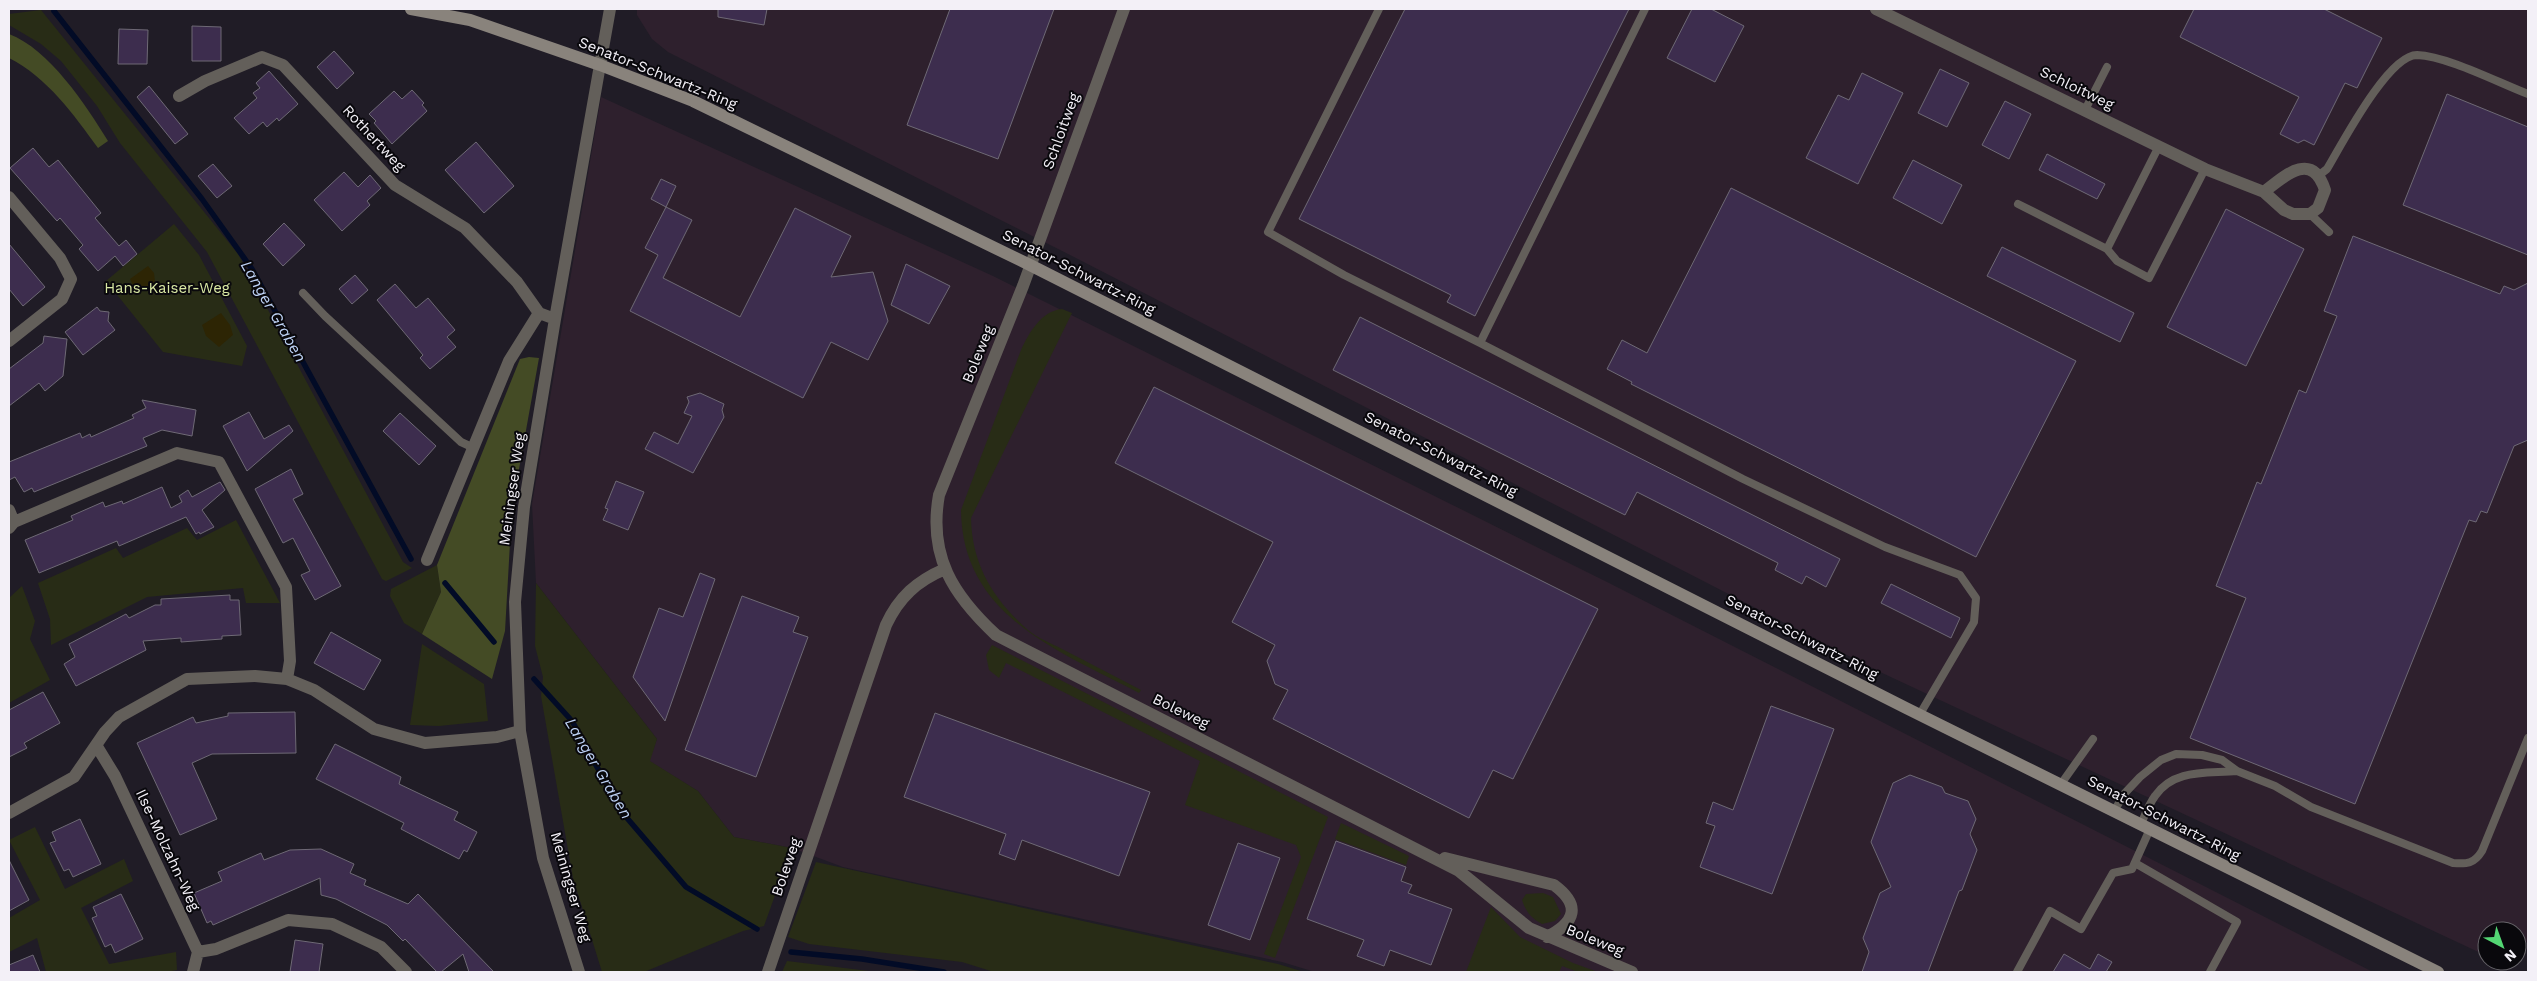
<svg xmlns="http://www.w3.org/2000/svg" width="2537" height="981" viewBox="0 0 2537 981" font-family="'Work Sans',sans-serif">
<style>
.commercial{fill:#2e202d}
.green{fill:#282c16}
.forest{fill:#444b25}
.sand{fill:#2d2504}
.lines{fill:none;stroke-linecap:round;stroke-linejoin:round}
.stream{stroke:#020b26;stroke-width:5.5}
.building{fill:#3d2d4e;stroke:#6e6975}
.service{stroke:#635f5a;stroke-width:8}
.minor{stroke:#635f5a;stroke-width:12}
.tertiary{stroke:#635f5a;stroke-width:12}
.secondary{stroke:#89837c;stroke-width:12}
.labels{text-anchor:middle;stroke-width:4;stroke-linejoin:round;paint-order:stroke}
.street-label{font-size:15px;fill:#f3f0f7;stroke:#09080c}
.park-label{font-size:15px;fill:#d9e8a4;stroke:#09080c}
.water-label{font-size:16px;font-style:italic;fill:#bdd1f4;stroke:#09080c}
</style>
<rect width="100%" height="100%" fill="#201c26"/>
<path class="commercial" d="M637,9H2528V941L2517,947V931H2487V956L1878,671L1076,258L668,52L652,39L637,15Z
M601,97L993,276L1609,583L2373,972H1315L1282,962L843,867L792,848L734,837L698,791L649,761L657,739L536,583L532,504Z"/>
<path class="green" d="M41,10L238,254L403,562L412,568L386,581L382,579L207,252L120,143L97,106L61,61L41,44L9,25V14Z
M174,224L199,255L247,346L242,366L163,352L106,281Z
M1062,309L1072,313L971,518C972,565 993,599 1028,630C1037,638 1051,643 1062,649C1088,662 1114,676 1141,690L1139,693C1060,651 962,617 961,510L1021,350C1029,333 1041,311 1062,309Z
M236,520L280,603H246L243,588L147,597L51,645L50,619L38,583L116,548L123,558L187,528L197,540Z
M437,565L441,592L422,634L404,623L390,596L391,589Z
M536,583L657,739L650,761L698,791L734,837L792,848L764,926L743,931L644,972H602L573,878L541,696L543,677L535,646Z
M22,586L35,621L30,639L50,680L9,703V598Z
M422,644L484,684L488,721L439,726L410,725Z
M992,645L1328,817L1275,958L1264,954L1301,857L1296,845L1185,805L1200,761L1006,663L999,678L989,670L986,655Z
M1341,823L1409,856L1406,865L1335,839Z
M35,827L65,889L124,859L133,881L81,908L109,964L176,952L177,970L167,972H46L37,938L9,952V918L40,900L9,840Z
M816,862L1278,964L1304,972H994L962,962L809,944L788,937Z
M1543,893L1553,897L1561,914L1555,921L1542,924C1531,918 1526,912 1522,900L1526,894Z
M1491,907L1520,937L1573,963L1598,972H1578L1562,966L1559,972H1466Z
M787,961L877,972H782Z"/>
<path class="forest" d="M9,34C49,49 86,105 108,141L98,148C74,115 47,77 9,58Z
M529,357L539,358L512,508L505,631L492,679L422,634L441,592L437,565L520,359Z"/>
<path class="sand" d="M148,266L154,273L155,282L140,291L135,289L130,279Z
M221,313L230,325L233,335L219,347L206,336L202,325Z"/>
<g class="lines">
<path class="stream" d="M54,11L202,199L252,269L411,559
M445,583L494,642
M534,679L572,721L621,811L686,887L757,929
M791,952L862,959L944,972"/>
</g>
<path class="building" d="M718,9H767L764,25L718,17Z
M950,9H1054L998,159L907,125Z
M1405,9H1629L1475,316L1447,302L1451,295L1299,219Z
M1692,9H1711L1744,26L1715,82L1667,58Z
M2194,9H2324L2382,38L2357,88L2345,83L2314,145L2304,140L2298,143L2280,134L2299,97L2180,37Z
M192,26L221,27V61H192Z
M119,29L148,30L147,64H118Z
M334,51L354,73L337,89L317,67Z
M1940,69L1969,83L1947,127L1918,113Z
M269,71L298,104L279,121L277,118L267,127L263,122L249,134L234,118L257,98L253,93L260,88L256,83Z
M1862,73L1903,93L1858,184L1806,158L1838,95L1849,100Z
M149,86L188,134L175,144L137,97Z
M412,90L424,103L422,105L427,111L392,144L374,123L376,121L369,114L394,91L402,99Z
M2447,94L2528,127V255L2403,205Z
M2005,101L2031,114L2009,159L1982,145Z
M476,142L514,186L484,213L445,170Z
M33,148L49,167L58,160L101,213L95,218L119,246L126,240L137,254L123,266L115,256L98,271L79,249L83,245L60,218L57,221L10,168Z
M2047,154L2105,184L2097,199L2039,170Z
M1913,160L1962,185L1942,224L1893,198Z
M213,164L232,186L217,198L198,176Z
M344,172L358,187L370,175L381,188L367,201L370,205L342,231L314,200Z
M661,179L676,186L666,207L651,199Z
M1731,188L2076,361L1976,557L1631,384L1632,382L1607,369L1622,340L1647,353Z
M666,207L692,220L663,278L740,317L795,208L851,236L831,277L873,272L888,321L868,360L831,342L803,398L630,311L658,255L645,248Z
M2226,209L2304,249L2246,366L2167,327Z
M284,223L305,245L283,266L263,244Z
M2353,236L2500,294L2504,286L2514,290L2528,283V440L2514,446L2487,513L2481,511L2476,522L2469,520L2355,804L2190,738L2246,598L2216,586L2257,482L2261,484L2299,390L2306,393L2337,316L2324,311Z
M9,244L45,287L23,306L9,289Z
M2002,247L2134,313L2120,342L1987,276Z
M906,264L950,286L929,324L891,305Z
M355,275L368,290L352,304L339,289Z
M395,284L416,308L428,298L455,330L447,337L456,347L430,369L420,358L423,355L377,300Z
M97,307L100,311L109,312L108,321L115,330L83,355L65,332Z
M1360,317L1840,559L1826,587L1806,576L1802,584L1775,570L1778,563L1637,492L1625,515L1333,370Z
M44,336L67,339L63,376L45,391L39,383L9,406V369L43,343Z
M1154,387L1598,609L1513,779L1493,770L1469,818L1273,719L1288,690L1275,684L1267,661L1275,645L1232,622L1273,542L1115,463Z
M700,393L724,404L722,410L724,417L693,473L645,449L654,432L678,444L692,416L684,413L689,402L687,397Z
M142,400L196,410L192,436L162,430L143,438L147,446L34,492L32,488L24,492L15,477L9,480V462L80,433L82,438L90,434L91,437L134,418L132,415L146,408Z
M249,412L264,439L289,425L293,431L247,471L223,426Z
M400,413L436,446L419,465L383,431Z
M291,469L303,494L293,499L341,586L315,600L301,575L310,571L293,538L283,543L255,489Z
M616,481L644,492L628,530L603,520L608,509L605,508Z
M220,482L225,490L202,510L214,527L200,534L199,532L196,534L186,517L119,546L117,541L39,573L25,540L73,520L71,516L103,502L105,507L122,501L123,504L162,487L171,508L182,502L179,496L188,490L192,497Z
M700,573L715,579L665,721L633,677L659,608L683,617Z
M1891,584L1960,618L1951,638L1881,603Z
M230,595V600H239L241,635L222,636V639L181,642V638L143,641L146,650L76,686L64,664L75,657L69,644L126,614L129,618L155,605H161V599Z
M742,596L799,617L793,632L808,637L756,777L685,750Z
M331,632L381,660L364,690L314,663Z
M43,692L60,723L24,743L27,748L9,757V710Z
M1771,706L1834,729L1772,894L1700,867L1715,826L1706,823L1713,802L1733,810Z
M295,712L296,753L212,754L192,763L217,819L180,835L137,743L193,717L196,723L228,716V713Z
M935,713L1150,792L1119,876L1022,840L1015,860L999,854L1006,834L904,797Z
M335,744L401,777L399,784L458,812L454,820L477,832L467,852L464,850L459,859L401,829L404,823L316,779Z
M1910,775L1942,787L1945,793L1968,801L1976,819L1970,834L1977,850L1962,890L1959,891L1928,972H1862L1869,952L1863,938L1880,893L1891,887L1871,842L1893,783Z
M80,819L101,864L73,877L69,869L64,871L50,843L56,841L52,832Z
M1336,841L1406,867L1401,881L1412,885L1408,893L1452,909L1431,965L1390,950L1384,966L1357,956L1364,940L1307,919Z
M1238,843L1280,858L1250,940L1208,925Z
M321,849L354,864L350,873L366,880L364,885L408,904L418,894L494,972H469L463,954L441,972H437L405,939L403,941L387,925L336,899L321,895L320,878L213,925L211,921L207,923L194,893L222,881L218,872L261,853L264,860L290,850Z
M9,860L29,900L9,911Z
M121,894L143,939L115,953L111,944L105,947L92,918L97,916L93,907Z
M295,940L323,944L319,972H290Z
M2064,954L2090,969L2098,954L2112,962L2106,972H2053Z
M33,955L40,972H9V965Z"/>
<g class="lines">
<path class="service" d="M1379,9L1268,232L1344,275L1480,343L1743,479L1885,547L1960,575L1976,598L1974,622L1920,714
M2085,110L2107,67
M2318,176L2327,169C2342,144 2388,55 2417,55C2447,56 2499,83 2528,94
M2018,204L2107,249L2159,146
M2310,214L2329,232
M2107,249L2117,261L2149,278L2205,169
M303,293L325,316L461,442L474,448
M1480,343L1645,9
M2061,784L2093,739
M2114,811L2125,793L2140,777L2161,760L2176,754L2202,755L2222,760L2237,771L2275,786L2311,807L2453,863C2467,864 2474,864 2482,851L2528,738
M2141,824C2145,815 2149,804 2155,796C2174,768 2208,774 2237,771
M2135,863L2237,922L2210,972
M2017,972L2050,911L2081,929L2113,873L2132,869L2150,829"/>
<path class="minor" d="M1124,9L1023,286L939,495C928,556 953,595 996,635L1459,871L1529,928L1632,972
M1876,9L2205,169L2264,192L2284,210L2293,214H2310L2318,208L2325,190C2312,150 2284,176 2264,192
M179,96L205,81L262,57L283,65L395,185L465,228L517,282L539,313L555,319
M9,197L60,258L71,279L62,299L9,341
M9,510L14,522
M9,528L14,522L177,453L219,462L286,587L290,661L287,679
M427,560L509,361L539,313
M96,745L115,776L198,952L193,972
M9,813L74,777L105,732L119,717L187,679L255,676L287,679L314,690L374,729L425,743L497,737L520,731
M1445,858L1554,885C1581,905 1576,922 1547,937
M198,952L216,949L288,920L332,924L381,947L406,972
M579,972L543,858L520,731L515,602L524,507L555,319L600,65
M768,972L886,625C899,597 917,581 945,569"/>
<path class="tertiary" d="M600,65L610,9"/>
<path class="secondary" d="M411,9L470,20L600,65L693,101L1030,265L1906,708L2438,972"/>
</g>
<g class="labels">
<g class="street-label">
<text transform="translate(658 73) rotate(22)" y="5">Senator-Schwartz-Ring</text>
<text transform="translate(2077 88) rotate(26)" y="5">Schloitweg</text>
<text transform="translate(1061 131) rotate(-70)" y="5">Schloitweg</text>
<text transform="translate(374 138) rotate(47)" y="5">Rothertweg</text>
<text transform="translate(1079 272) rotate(27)" y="5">Senator-Schwartz-Ring</text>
<text transform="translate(978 354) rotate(-68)" y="5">Boleweg</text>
<text transform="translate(1441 454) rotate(27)" y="5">Senator-Schwartz-Ring</text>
<text transform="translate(512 489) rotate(-82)" y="5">Meiningser Weg</text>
<text transform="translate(1802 637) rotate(27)" y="5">Senator-Schwartz-Ring</text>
<text transform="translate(1181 711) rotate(26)" y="5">Boleweg</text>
<text transform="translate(2164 818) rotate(27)" y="5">Senator-Schwartz-Ring</text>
<text transform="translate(168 850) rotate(65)" y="5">Ilse-Molzahn-Weg</text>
<text transform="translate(786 867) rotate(-71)" y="5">Boleweg</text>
<text transform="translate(571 887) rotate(74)" y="5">Meiningser Weg</text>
<text transform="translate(1595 940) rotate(22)" y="5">Boleweg</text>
</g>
<g class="park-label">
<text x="167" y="293">Hans-Kaiser-Weg</text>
</g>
<g class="water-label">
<text transform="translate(274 311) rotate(60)" y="6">Langer Graben</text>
<text transform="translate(599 768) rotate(59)" y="6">Langer Graben</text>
</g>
</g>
<rect width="2537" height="981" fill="none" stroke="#f3f0f7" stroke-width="20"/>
<g transform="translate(2502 946) rotate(139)"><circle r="24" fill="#09080c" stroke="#67656a"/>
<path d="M0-4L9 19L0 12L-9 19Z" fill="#53d673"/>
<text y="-8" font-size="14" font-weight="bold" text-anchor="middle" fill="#f3f0f7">N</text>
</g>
</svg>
